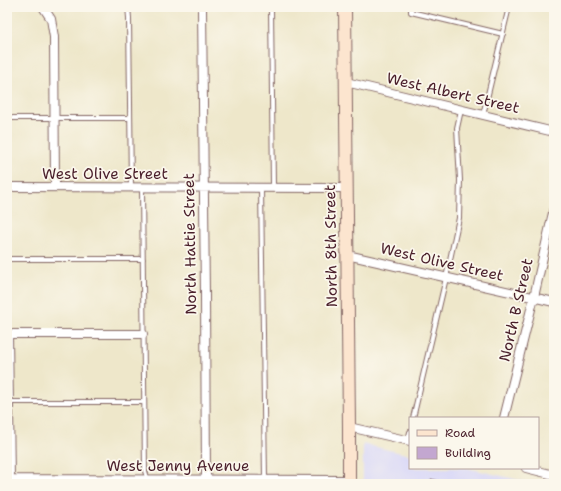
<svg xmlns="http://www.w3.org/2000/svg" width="561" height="491" viewBox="0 0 561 491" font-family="'Shantell Sans',sans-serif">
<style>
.built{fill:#d8d7f8}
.building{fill:#c3a7d0}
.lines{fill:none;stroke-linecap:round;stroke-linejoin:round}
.lane-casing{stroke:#836563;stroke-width:6}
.street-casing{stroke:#836563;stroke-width:10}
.secondary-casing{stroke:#836563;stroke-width:14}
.lane{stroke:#fff;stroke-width:4}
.street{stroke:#fff;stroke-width:8}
.secondary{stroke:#fce5cf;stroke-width:12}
.labels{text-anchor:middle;stroke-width:3.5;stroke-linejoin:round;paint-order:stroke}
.street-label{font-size:15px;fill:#4a1f2b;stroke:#fbf7ec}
</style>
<rect width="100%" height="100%" fill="#fbf7ec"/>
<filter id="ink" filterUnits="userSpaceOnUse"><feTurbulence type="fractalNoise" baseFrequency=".025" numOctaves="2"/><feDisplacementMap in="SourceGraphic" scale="8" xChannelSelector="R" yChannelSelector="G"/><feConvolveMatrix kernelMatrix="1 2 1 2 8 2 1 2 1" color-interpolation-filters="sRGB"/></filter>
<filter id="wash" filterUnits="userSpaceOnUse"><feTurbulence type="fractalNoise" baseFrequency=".012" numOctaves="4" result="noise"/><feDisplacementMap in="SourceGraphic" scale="16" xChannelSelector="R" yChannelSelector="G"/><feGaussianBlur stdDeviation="0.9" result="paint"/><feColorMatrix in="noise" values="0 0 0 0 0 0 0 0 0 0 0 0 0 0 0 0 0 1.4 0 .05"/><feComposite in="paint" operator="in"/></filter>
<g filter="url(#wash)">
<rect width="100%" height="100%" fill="#eee7ca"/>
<path class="built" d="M363,444L410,455V468H467L536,484H363Z"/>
<g id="blocks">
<path class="building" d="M431,479L449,483V484H430Z"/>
</g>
</g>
<g filter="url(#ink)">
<use href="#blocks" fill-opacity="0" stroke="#836563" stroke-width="1"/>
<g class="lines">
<defs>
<path id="lane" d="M128,7L129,18L131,188
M271,7L273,187
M411,7V12L503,34
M483,115L509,7
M7,118H130
M142,188L145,471L149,484
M261,188L265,479
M7,259H143
M9,402H144
M413,418L446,278L459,218L460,180L457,128L461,110
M408,440L410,432"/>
<path id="street" d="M43,7L51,19L54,37L55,187
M202,7L205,296L206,480
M346,82L554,132
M7,187L346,188
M347,255L554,302
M7,334H143
M8,334L10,479
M504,418L534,297L554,208
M349,427L410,441
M526,468L554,475
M7,479L349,480"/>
<path id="secondary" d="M345,7L349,427V484"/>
</defs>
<use href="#lane" class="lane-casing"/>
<use href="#street" class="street-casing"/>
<use href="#secondary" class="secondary-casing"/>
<use href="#lane" class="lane"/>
<use href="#street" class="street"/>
<use href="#secondary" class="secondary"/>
</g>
</g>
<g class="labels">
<g class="street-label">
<text transform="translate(453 93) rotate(13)" y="5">West Albert Street</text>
<text x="105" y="179">West Olive Street</text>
<text transform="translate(190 244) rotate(-91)" y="5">North Hattie Street</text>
<text transform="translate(331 246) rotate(-91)" y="5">North 8th Street</text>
<text transform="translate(442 262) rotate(13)" y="5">West Olive Street</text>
<text transform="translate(516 310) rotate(-77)" y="5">North B Street</text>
<text x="178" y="471">West Jenny Avenue</text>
</g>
</g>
<rect width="561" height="491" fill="none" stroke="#fbf7ec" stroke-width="24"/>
<rect x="409" y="417" width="130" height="52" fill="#fbf7ec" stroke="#b4a19f"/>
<rect x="417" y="430" width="20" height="6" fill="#fce5cf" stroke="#b4a19f"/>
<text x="445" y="437" font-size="12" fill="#4a1f2b">Road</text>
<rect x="417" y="447" width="20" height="12" fill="#c3a7d0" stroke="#b4a19f"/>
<text x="445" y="457" font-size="12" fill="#4a1f2b">Building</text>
</svg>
